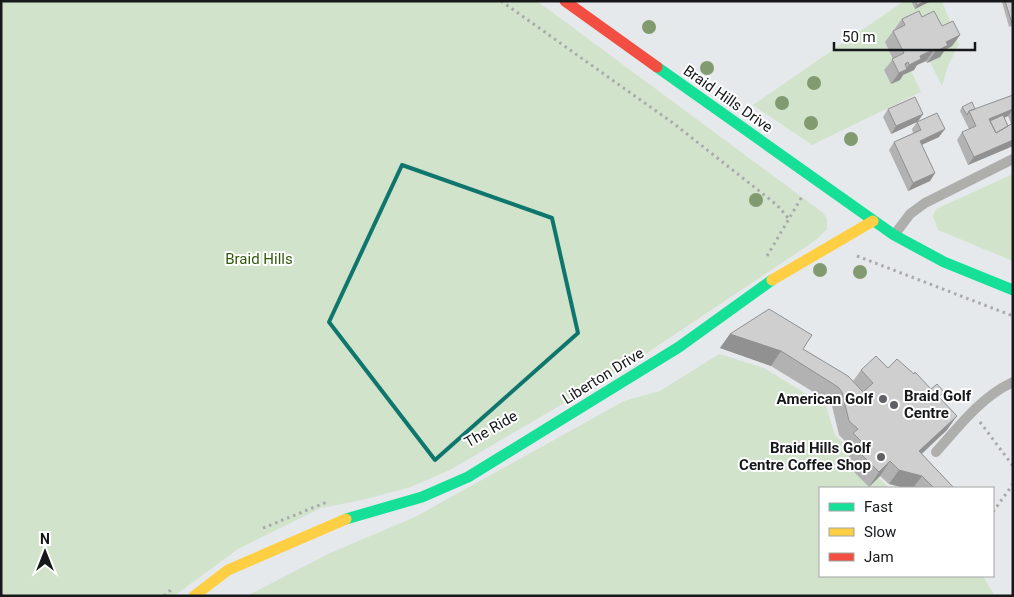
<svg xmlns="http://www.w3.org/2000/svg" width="1014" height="597" viewBox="0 0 1014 597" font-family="Roboto,sans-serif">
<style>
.green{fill:#d1e3ca}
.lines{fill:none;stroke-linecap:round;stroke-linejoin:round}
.path{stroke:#a9aaab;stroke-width:3;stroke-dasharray:2.5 4;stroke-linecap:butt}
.lane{stroke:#aeaead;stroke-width:10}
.fast{stroke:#16e098;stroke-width:11}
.slow{stroke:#ffcf43;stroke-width:11}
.jam{stroke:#f24e42;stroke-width:11}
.tree{fill:#829a6f}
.wall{fill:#b2b2b3;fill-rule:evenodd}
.shaded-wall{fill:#919192}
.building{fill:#cfcfd0;stroke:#919192}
.marked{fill:none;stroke:#0f766e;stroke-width:4;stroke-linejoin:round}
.poi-dot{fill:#5f6164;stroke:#fff;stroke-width:2}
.labels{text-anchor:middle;stroke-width:4;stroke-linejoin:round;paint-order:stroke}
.street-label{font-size:15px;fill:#16181a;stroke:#fff}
.park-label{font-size:15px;fill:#305a09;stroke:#fff}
.poi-label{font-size:15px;font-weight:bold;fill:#16181a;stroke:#fff;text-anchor:end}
</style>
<rect width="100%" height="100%" fill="#e6e9ec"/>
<path class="green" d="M1,1H537L822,212L827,218V229L816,240L629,365L450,470L411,487L362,500L321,508L238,549L174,596H1Z
M904,1H942L959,44L948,66L942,86L930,62L940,57L896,65L897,75L911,71L921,92L812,145L753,105Z
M1013,174V261L938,230L933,216L936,209Z
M719,354L764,368L826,406L835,435L887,486L893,488H820V576H983L995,596H247L330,553L415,517L624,401L660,391Z"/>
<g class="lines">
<path class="path" d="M501,1L673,123L777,205L789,219
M767,256L803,195
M857,256L1013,316
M980,422L1013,466
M993,512L1013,484
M263,528L327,502
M164,596L173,588"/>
<path class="lane" d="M895,234L910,214L925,203L1013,159
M936,452C959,426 981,397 1013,382"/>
<path class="fast" d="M657,67L894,235L944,262L1013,290
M346,519L422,497L468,477L679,347L772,280"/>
<path class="slow" d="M772,280L873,221
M194,596L228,570L346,519"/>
<path class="jam" d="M565,1L657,67"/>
</g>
<g class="tree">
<circle cx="649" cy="27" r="7"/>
<circle cx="707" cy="68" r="7"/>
<circle cx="814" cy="83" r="7"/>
<circle cx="782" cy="103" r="7"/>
<circle cx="811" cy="123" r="7"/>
<circle cx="851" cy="139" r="7"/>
<circle cx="756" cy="200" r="7"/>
<circle cx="820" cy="270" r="7"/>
<circle cx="860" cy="272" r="7"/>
</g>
<path class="wall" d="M911,1H931L915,9Z
M1002,1H1013V25L1009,27L1002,2Z
M922,17L960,35L952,46L945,50L940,57L927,63L926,61L917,65L914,70L903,75L900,80L891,84L884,70L893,59L885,42L902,19Z
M1013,95V146L968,165L957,140L962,132L969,129L960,111L962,107L975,109ZM1008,116L1011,124L1008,126L1004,118Z
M888,109L923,114L918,122L939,137L922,145L935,173L930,181L908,191L889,150L894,142L913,133L912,129L917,122L891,134L883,117Z
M730,334L803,349L853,381L861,370L888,368L940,398L947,430L922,454L954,488H905L889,484L880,476L869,487L852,470L855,467L847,459L850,455L843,448L847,443L839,435L832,406L828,401L771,366L720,348Z"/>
<path class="shaded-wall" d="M926,1H931L915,9L917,5Z
M960,35L952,46L945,50L940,57L927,63L935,52L946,42Z
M934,50L926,61L917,65L914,70L903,75L900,80L891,84L905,64L908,62L901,72L905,70L909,65L920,56Z
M1013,109L1008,116L988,125L989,119Z
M923,114L917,122L891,134L896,126Z
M945,129L939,137L914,148L920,141Z
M1013,140V146L968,165L974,157Z
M935,173L930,181L908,191L913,183Z
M730,334L781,351L771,366L720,348Z
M957,416L947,430L909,465L919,451Z
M890,461L880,476L869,487L879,472Z
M899,470L922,476L913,488H905L889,484Z"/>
<path class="building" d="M915,1H926L917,5Z
M1005,1H1013V22L1012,23Z
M919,11L922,17L934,11L942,26L953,21L960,35L946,42L948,45L935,52L934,50L928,52L920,56L921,59L909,65L908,62L905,64L907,69L899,73L892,59L904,53L893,31L905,25L902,19Z
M1013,95V109L989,119L996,133L1013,123V140L974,157L962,132L976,126L969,111Z
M915,97L923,114L896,126L888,109Z
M972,102L975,109L969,111L967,115L962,107Z
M937,113L945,129L920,141L935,173L913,183L894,142L921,130L917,122Z
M1003,115L1008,126L996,133L990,121Z
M769,309L812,335L803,349L848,376L863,392L873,383L861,370L876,356L888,368L897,359L914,374L915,372L931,389L937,384L944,392L939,397L957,416L919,451L954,488H934L922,476L899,470L890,461L879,472L862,455L865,453L857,445L861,441L853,433L858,429L849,421L842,392L838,387L781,351L730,334Z"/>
<path class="marked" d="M402,165L552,218L578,333L435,460L329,322Z"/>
<g class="poi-dot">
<circle cx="883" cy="399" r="5"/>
<circle cx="894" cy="405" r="5"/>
<circle cx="881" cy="457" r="5"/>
</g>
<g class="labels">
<g class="street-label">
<text transform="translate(728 99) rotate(35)" y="5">Braid Hills Drive</text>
<text transform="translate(603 376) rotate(-32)" y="5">Liberton Drive</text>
<text transform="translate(491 429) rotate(-30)" y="5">The Ride</text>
</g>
<g class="park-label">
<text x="259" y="264">Braid Hills</text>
</g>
<g class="poi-label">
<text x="904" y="401" text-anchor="start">Braid Golf<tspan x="904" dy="17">Centre</tspan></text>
<text x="873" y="404">American Golf</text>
<text x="871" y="453">Braid Hills Golf<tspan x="871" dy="17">Centre Coffee Shop</tspan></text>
</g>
</g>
<rect width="1014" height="597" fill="none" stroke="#16181a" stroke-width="5"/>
<rect x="819" y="487" width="175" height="90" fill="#ffffff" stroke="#a2a3a3"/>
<rect x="829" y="503" width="25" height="8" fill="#16e098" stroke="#a2a3a3"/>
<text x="864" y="512" font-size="15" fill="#16181a">Fast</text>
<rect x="829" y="528" width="25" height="8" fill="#ffcf43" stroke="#a2a3a3"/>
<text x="864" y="537" font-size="15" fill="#16181a">Slow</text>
<rect x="829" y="553" width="25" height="8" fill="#f24e42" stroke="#a2a3a3"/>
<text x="864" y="562" font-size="15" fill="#16181a">Jam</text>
<g transform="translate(45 552)" stroke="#ffffff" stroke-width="4" paint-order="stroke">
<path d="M0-4L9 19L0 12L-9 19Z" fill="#16181a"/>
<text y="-8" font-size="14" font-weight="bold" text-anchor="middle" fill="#16181a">N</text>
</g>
<path d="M834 42v8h141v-8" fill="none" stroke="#16181a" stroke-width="2.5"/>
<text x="842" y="42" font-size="15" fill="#16181a" stroke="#ffffff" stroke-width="4" paint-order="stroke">50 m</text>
</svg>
